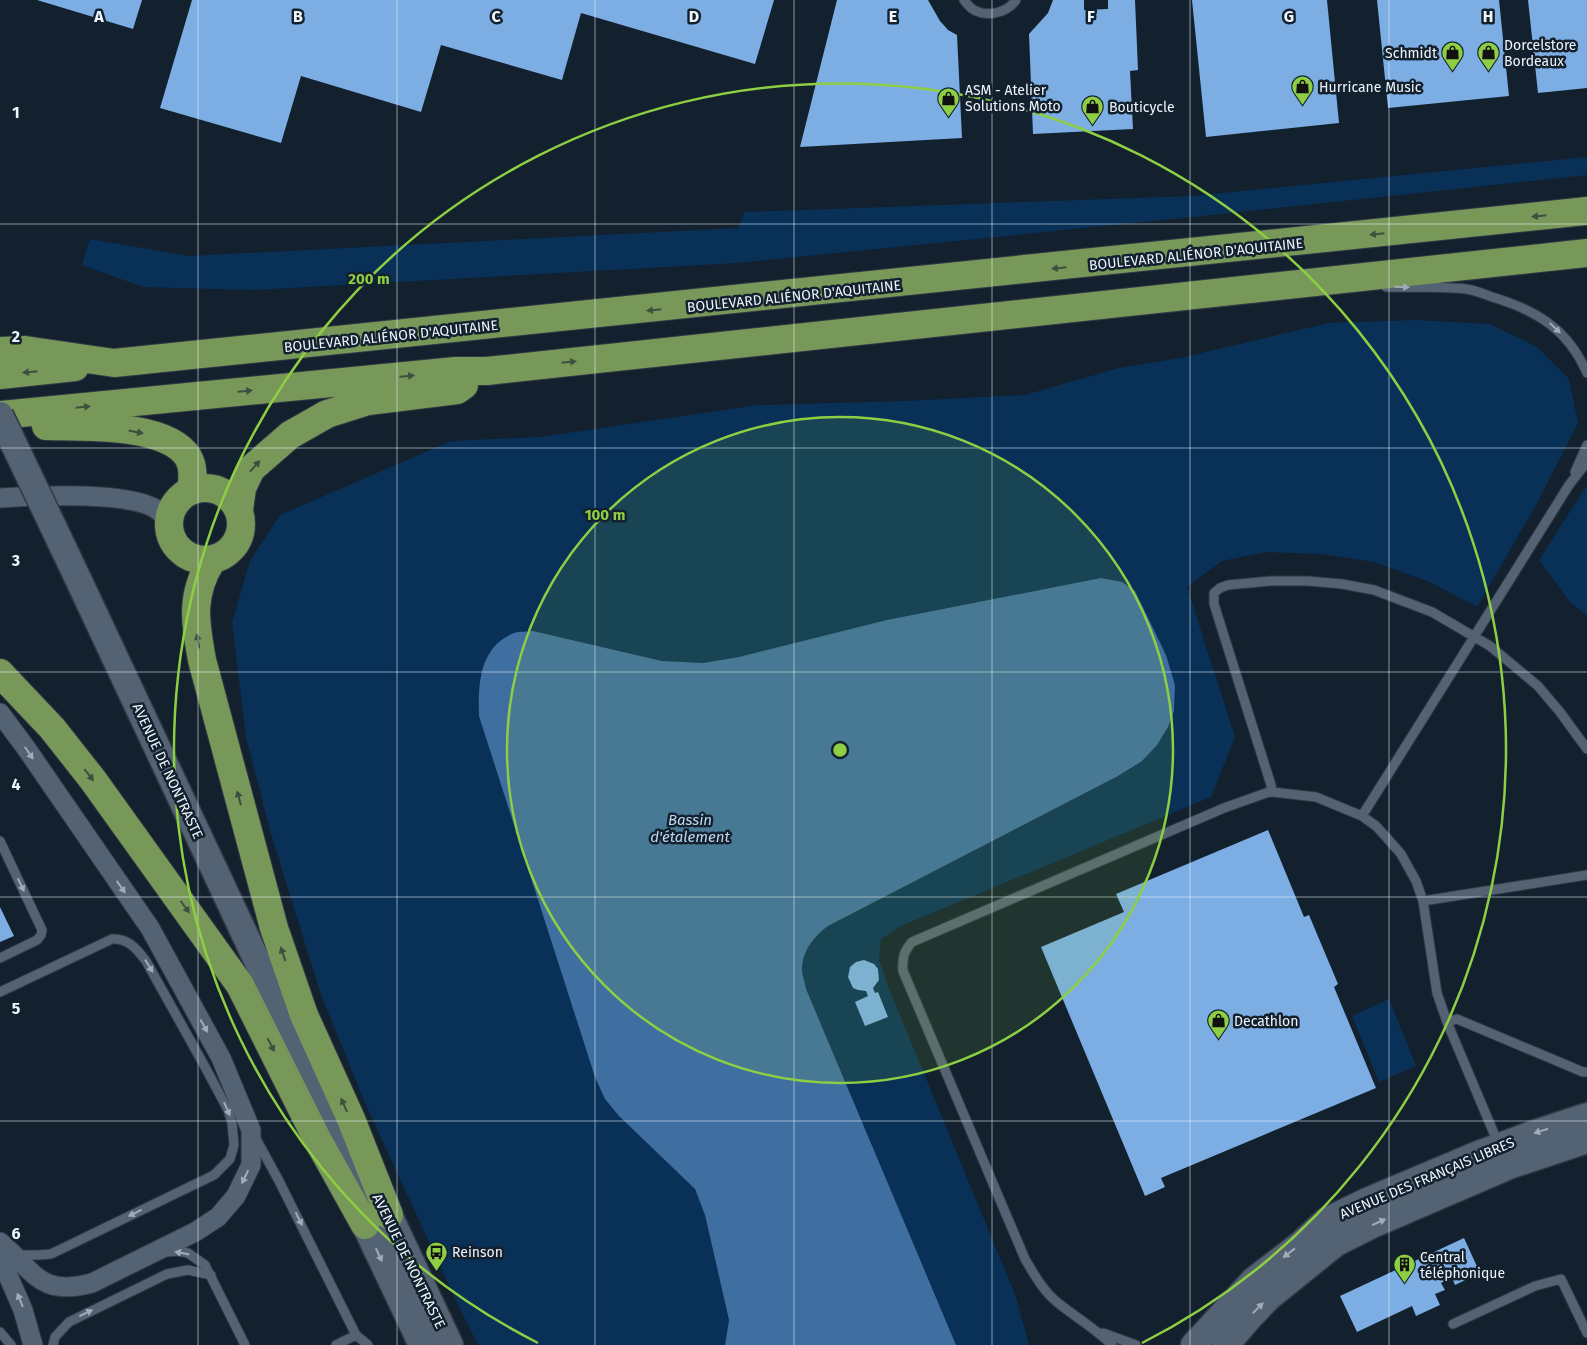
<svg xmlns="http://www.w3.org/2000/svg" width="1587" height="1345" viewBox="0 0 1587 1345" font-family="'Fira Sans',sans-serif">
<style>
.green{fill:#093157}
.water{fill:#3f6ea0}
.building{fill:#7caee4}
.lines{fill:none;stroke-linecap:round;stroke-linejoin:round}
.lane-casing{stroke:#313944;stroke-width:11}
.street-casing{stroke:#313944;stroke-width:21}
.secondary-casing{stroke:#313944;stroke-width:29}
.highway-casing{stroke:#313944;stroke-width:30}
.lane{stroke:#546374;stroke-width:9}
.street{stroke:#546374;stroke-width:19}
.secondary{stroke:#546374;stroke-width:26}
.highway{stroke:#789859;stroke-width:28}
.secondary-bridge-casing{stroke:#313944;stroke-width:29;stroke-linecap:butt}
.secondary-bridge{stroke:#546374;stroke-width:26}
.oneway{fill:#3b503f}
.oneway2{fill:#a1acb8}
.grid{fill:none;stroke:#eef5fd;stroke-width:1;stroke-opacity:0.55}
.ring{fill:none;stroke:#8ece43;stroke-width:2.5}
.labels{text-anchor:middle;stroke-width:5;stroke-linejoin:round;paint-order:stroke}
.poi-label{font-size:14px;fill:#eef5fd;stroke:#13202e;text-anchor:start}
.street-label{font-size:14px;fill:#eef5fd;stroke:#13202e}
.water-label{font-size:15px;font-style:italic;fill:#bed9f6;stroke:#13202e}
.grid-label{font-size:16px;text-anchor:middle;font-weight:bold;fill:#eef5fd;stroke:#13202e;stroke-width:5;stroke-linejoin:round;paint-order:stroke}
.centre{fill:#8ece43;stroke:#13202e;stroke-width:2.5}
.ring-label{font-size:15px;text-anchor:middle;font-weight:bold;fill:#8ece43;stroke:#13202e;stroke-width:5;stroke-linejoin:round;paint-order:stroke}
</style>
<rect width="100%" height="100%" fill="#13202e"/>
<path class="green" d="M1587,157V175L1193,217L737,263L253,290L143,287L82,265L90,239L189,256L738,228L745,212L1192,196Z
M1415,320L1490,324L1537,347L1569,379L1578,423L1536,505L1477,607L1430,582L1374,562L1321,554L1266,552L1222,561L1187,587L1235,737L1211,797L901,926L881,939L879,960L890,991L1016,1297L1029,1345H956L806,989C805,982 801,973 802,965C804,948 815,936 828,926L1118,776C1144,760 1152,753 1168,727L739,657L703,663L662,661L533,631L514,633L497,644L619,1116L695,1189L705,1215L729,1320L725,1345H478L459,1307L365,1103L321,995L270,831L246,737L232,622L250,561L280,515L451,441L540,437L758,405L906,401L1025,395L1119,368L1180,358L1329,323Z
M1587,485V616L1569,601L1539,560Z
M1389,999L1416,1066L1379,1082L1352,1016Z"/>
<path class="water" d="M1101,578L1122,582L1135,591L1166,655L1175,685L1174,711L1168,727L1157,745L1142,761L1118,776L828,926C815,936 804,948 802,966C801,973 805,982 806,989L956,1345H725L729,1320L705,1215L695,1189L619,1116L605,1099L595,1077L479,716C478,685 479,647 514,633C519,631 527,632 533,631L662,661L703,663L739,657L887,620Z"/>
<path class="building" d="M37,0H142L133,29Z
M192,0H774L755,64L581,13L562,80L441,45L421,112L301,76L281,143L160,108Z
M837,0H928L940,21L948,30L957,35L962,138L800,147Z
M1053,0H1084V10L1108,9V0H1135L1138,70L1130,71L1133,129L1033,134L1029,34L1048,13Z
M1192,0H1327L1339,123L1206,137Z
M1377,0H1499L1509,96L1388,108Z
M1528,0H1587V88L1538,93Z
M1268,830L1304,917L1309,915L1338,984L1334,987L1376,1088L1161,1178L1165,1187L1145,1196L1041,947L1124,912L1116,894Z
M0,907L14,936L0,942Z
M864,960L874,964L878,969L879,980L873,988L875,993L878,992L888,1017L865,1026L855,1002L868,996L866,991L858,990L853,988L848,977L850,967L856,962Z
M1464,1238L1480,1273L1455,1285L1452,1278L1441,1283L1445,1290L1435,1294L1440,1305L1416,1316L1412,1306L1357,1332L1340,1296Z"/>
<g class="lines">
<defs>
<path id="lane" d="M964,0C967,4 971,9 976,11C989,17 1008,12 1016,0
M1386,287C1412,288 1440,286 1466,289C1475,290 1484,294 1492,297C1536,310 1568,329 1587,373
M1575,472L1587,445
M1272,792L1271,785L1214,604V593L1220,588L1228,585L1270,581H1308L1342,584L1374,590L1432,612L1490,646L1538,686L1560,712L1587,749
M1362,816L1376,826L1387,838L1401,854L1416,881L1423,901L1437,993L1447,1022L1498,1143
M0,841L42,930L41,935L37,940L0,958
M1423,901L1587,875
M0,992L112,939C128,938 137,949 146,961L204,1065L228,1110L232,1123L234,1145L230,1159L214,1175L51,1254L39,1255H15
M1447,1022L1457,1019L1583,1072H1587
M255,1137L279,1181L356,1335L368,1345
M167,1252L178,1251L188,1253L205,1265L245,1345
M1453,1324L1535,1286L1561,1279L1587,1333
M0,1332L11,1345
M1103,1333L1136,1345
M53,1345L55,1337L69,1322L167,1274L188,1270L211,1275
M336,1345L356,1335
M1112,1345C1095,1328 1075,1317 1057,1302C1043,1291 1034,1274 1025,1259L903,971C902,958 904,951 912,942L1224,808L1266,793L1272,792L1316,797L1362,816L1569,485L1587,462"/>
<path id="street" d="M0,498C31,496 140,490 161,513C164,516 166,522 169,526
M0,713L26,748L150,928L221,1058L251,1130V1165L236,1196L218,1217L195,1232L92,1283C40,1297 35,1272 0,1242
M0,1257L23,1310L33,1345"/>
<path id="secondary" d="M80,583L335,1127L389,1215L450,1345
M359,1204L365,1225L422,1345
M1194,1345L1254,1280L1301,1244L1326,1221L1367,1201L1476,1155L1535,1133L1587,1116
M1226,1345L1248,1319L1268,1298L1336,1243L1372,1225L1509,1166L1587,1140"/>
<path id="highway" d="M0,351L25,350L114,363C605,315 1096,266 1587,211
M0,375L75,367
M0,415L456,371H487L1587,253
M46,426C83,427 167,423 188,457C194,467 193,479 191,491
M169 524a36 36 0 1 1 72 0a36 36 0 1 1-72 0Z
M239,510L242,488L251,469L290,435L327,414L368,401L457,390L464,385
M212,560C190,595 195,621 202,660L274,928L304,1015L351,1119L389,1215
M0,673L52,728L93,780L240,985L316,1137L365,1225"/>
</defs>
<use href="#lane" class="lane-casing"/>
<use href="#street" class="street-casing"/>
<use href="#secondary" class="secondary-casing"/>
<use href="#highway" class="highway-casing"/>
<use href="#lane" class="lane"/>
<use href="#street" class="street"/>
<use href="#secondary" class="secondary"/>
<use href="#highway" class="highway"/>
<defs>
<path id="secondary-bridge" d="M0,415L80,583"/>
</defs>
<use href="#secondary-bridge" class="secondary-bridge-casing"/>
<use href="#secondary-bridge" class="secondary-bridge"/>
</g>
<defs><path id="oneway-solid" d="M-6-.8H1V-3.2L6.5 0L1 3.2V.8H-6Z" transform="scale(1.25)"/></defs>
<g class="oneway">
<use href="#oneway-solid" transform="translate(1539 216) rotate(174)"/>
<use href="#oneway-solid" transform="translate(1377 234) rotate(174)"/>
<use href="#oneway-solid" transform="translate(1059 268) rotate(174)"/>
<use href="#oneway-solid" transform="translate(654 310) rotate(174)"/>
<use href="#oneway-solid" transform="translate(569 362) rotate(-6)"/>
<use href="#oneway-solid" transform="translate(30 372) rotate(174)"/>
<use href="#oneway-solid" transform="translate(407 376) rotate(-5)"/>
<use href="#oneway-solid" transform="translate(245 391) rotate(-5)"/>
<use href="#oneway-solid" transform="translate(83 407) rotate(-6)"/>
<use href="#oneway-solid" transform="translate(136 432) rotate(11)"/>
<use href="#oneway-solid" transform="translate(255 466) rotate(-48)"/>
<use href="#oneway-solid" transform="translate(198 641) rotate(-100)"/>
<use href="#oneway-solid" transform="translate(89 775) rotate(52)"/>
<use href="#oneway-solid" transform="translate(239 798) rotate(-105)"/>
<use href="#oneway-solid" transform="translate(185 907) rotate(54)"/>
<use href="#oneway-solid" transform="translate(283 954) rotate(-109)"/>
<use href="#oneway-solid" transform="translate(271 1045) rotate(63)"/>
<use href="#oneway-solid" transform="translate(344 1105) rotate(-114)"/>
</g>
<g class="oneway2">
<use href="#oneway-solid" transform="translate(1402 287) rotate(1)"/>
<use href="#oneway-solid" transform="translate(1555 328) rotate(43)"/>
<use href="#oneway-solid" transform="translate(29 753) rotate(56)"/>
<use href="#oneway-solid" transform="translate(21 885) rotate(65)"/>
<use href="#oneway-solid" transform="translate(121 887) rotate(55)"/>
<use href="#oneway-solid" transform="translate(149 966) rotate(58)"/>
<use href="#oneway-solid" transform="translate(204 1026) rotate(61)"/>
<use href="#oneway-solid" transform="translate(227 1109) rotate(66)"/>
<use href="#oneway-solid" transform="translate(1541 1131) rotate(162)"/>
<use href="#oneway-solid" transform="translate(245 1177) rotate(116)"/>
<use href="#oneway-solid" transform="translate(135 1213) rotate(154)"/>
<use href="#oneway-solid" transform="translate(299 1219) rotate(63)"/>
<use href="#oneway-solid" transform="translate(1379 1222) rotate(-24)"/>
<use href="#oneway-solid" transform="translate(182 1253) rotate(-169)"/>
<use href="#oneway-solid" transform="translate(1289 1253) rotate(142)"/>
<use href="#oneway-solid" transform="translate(379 1255) rotate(65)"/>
<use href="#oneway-solid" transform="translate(20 1300) rotate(-112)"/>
<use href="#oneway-solid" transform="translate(1258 1308) rotate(-45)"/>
<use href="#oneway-solid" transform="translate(86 1313) rotate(-26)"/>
</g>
<path class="grid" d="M198,0V1345M397,0V1345M595,0V1345M794,0V1345M992,0V1345M1190,0V1345M1389,0V1345M0,224H1587M0,448H1587M0,672H1587M0,897H1587M0,1121H1587"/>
<circle cx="840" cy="750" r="333" fill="#8ece43" fill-opacity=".12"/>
<g class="ring">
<circle cx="840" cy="750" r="333"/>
<path d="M538 1343A666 666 0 1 1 1142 1343"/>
</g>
<defs>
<symbol id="shop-pin" viewBox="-11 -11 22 30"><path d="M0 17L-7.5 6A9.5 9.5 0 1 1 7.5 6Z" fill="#8ece43" stroke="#13202e"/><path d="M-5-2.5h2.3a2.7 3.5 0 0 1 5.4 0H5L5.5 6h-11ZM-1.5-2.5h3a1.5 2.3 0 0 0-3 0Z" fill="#111"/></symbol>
<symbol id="bus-pin" viewBox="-11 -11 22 30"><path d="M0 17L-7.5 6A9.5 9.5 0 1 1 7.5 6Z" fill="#8ece43" stroke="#13202e"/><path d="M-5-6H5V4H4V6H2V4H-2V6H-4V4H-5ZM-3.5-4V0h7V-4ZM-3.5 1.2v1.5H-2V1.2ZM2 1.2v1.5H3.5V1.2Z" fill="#111"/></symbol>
<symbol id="building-pin" viewBox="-11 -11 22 30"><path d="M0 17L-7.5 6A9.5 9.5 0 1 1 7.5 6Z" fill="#8ece43" stroke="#13202e"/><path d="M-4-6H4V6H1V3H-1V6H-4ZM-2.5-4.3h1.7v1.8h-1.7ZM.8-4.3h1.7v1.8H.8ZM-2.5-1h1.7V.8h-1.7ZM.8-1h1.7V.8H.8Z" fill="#111"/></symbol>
</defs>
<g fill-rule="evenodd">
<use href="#shop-pin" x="1440" y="40" width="25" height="34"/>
<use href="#shop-pin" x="1476" y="40" width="25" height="34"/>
<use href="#shop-pin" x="1290" y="74" width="25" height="34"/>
<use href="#shop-pin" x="936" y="86" width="25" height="34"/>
<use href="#shop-pin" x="1080" y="94" width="25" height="34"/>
<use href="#shop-pin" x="1206" y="1008" width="25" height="34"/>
<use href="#bus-pin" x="424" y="1240" width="25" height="34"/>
<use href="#building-pin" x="1392" y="1252" width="25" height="34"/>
</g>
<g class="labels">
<g class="poi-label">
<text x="1504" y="50">Dorcelstore<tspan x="1504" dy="16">Bordeaux</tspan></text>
<text x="1437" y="58" text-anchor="end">Schmidt</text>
<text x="1319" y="92">Hurricane Music</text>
<text x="965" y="95">ASM - Atelier<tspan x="965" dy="16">Solutions Moto</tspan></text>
<text x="1109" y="112">Bouticycle</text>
<text x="1234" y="1026">Decathlon</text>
<text x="452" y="1257">Reinson</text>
<text x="1420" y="1262">Central<tspan x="1420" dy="16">téléphonique</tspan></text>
</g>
<g class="street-label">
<text transform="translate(1196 254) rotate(-6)" y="5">BOULEVARD ALIÉNOR D'AQUITAINE</text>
<text transform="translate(794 296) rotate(-6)" y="5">BOULEVARD ALIÉNOR D'AQUITAINE</text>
<text transform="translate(391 336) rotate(-6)" y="5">BOULEVARD ALIÉNOR D'AQUITAINE</text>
<text transform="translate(168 771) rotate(65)" y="5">AVENUE DE NONTRASTE</text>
<text transform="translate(1427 1178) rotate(-23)" y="5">AVENUE DES FRANÇAIS LIBRES</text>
<text transform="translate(409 1261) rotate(64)" y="5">AVENUE DE NONTRASTE</text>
</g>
<g class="water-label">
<text x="690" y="825">Bassin<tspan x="690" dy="17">d'étalement</tspan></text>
</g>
</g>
<g class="grid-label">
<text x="99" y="22">A</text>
<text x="298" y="22">B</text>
<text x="496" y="22">C</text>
<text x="694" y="22">D</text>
<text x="893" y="22">E</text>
<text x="1091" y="22">F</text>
<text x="1289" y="22">G</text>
<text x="1488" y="22">H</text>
<text x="16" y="118">1</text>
<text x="16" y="342">2</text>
<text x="16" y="566">3</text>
<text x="16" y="790">4</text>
<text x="16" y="1014">5</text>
<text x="16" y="1239">6</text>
</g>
<circle cx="840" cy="750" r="8" class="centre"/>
<g class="ring-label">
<text x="369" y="284">200 m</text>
<text x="605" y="520">100 m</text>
</g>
</svg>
